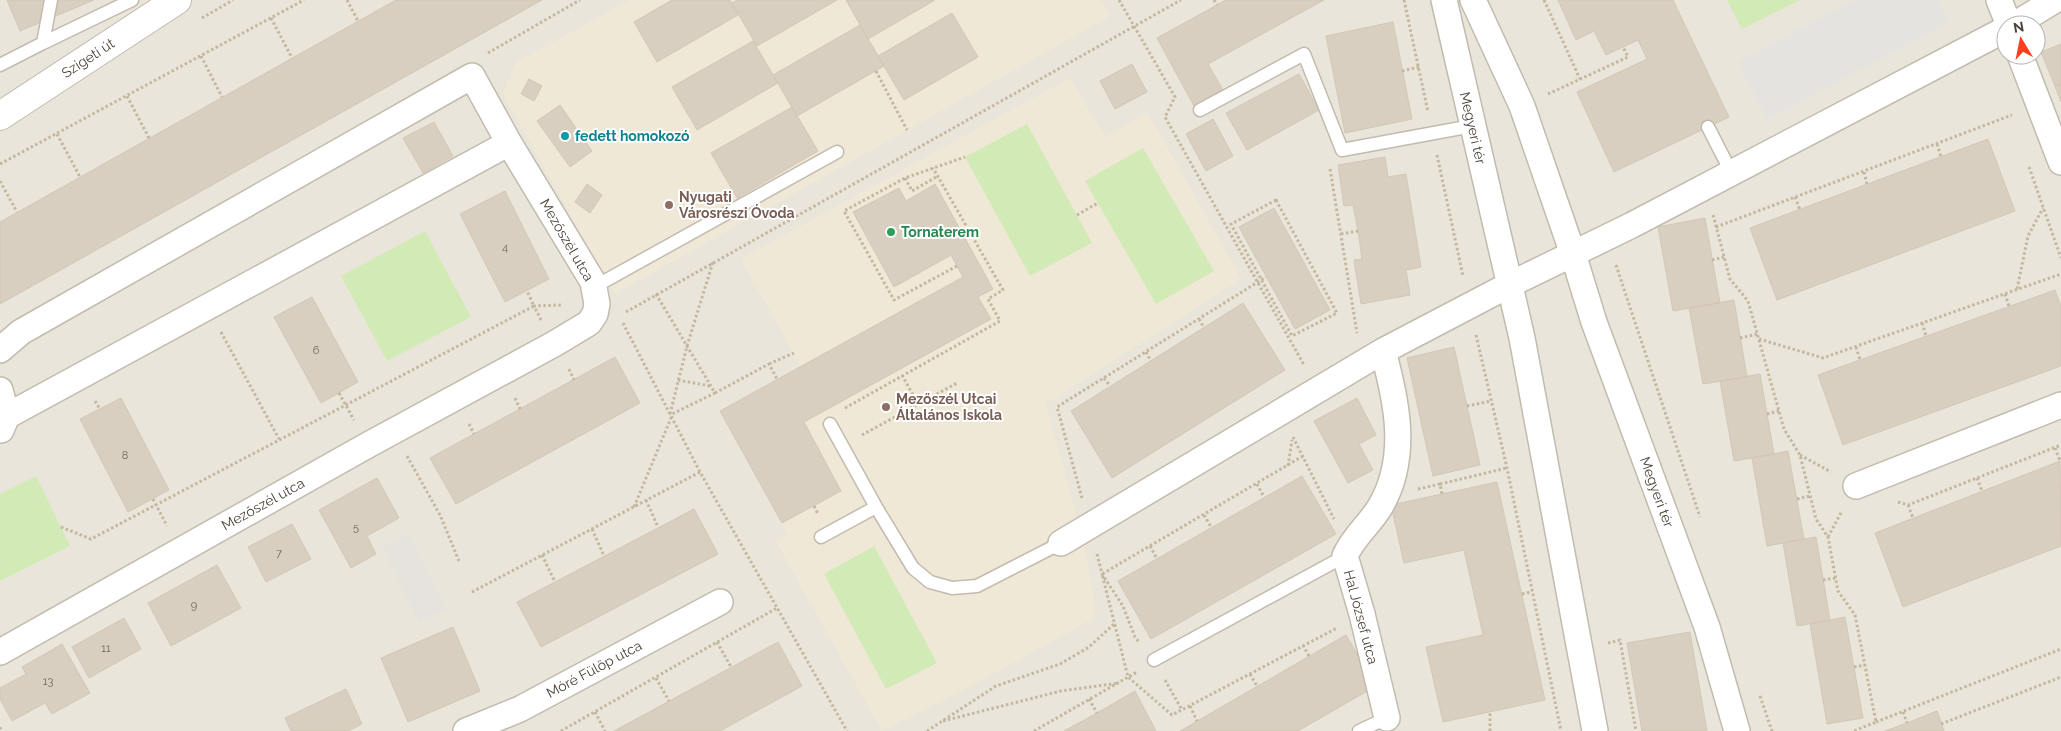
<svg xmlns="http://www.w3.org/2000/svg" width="2061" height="731" viewBox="0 0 2061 731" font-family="Raleway,sans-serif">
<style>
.residential{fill:#eae5da;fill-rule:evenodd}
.industrial{fill:#e6e2dd}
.education{fill:#efe8d6}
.green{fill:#d2eab5}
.parking{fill:#e5e3e0}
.building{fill:#d8cfc1;stroke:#d3c7b4}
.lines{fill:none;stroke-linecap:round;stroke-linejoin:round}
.service-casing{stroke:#c2bbae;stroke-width:15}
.minor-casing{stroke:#c2bbae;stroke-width:28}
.tertiary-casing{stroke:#c2bbae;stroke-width:30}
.path{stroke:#c4b79f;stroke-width:3;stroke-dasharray:2.5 2.5;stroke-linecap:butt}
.service{stroke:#fff;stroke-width:12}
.minor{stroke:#fff;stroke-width:25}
.tertiary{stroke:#fff;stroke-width:28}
.culture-dot{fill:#0f9aa8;stroke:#fff;stroke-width:2}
.education-dot{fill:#8d6e63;stroke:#fff;stroke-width:2}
.leisure-dot{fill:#2e9e5b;stroke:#fff;stroke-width:2}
.labels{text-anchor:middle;stroke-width:4;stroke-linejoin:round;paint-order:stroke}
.number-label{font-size:11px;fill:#6e675b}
.street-label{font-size:14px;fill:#4b4439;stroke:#fff}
.culture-label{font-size:14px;font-weight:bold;fill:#0d838f;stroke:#fff;text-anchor:start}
.education-label{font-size:14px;font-weight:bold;fill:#785e54;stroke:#fff;text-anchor:start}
.leisure-label{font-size:14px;font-weight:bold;fill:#27864d;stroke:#fff;text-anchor:start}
</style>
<rect width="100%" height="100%" fill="#f6f3ec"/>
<path class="residential" d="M0,0H2061V731H0ZM2006,25H2036V55H2006Z"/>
<path class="industrial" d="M409,533L446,609L419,622L382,546Z"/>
<path class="education" d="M630,0H1101L1110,16L615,294L503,94L515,63Z
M1070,78L1105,137L1148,113L1241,279L1046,404L1078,520L1056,531L1067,554L1085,545L1096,617L995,673L882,731L776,541L788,535L720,411L801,366L741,259Z"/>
<path class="green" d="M1727,0H1800L1742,29Z
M1027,124L1092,243L1030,276L965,157Z
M1143,148L1214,271L1156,304L1085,181Z
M425,231L471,317L387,361L341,276Z
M36,476L70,546L0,581V494Z
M874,546L937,663L886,689L824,574Z"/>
<path class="parking" d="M1854,0H1937L1949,23L1768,119L1737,62Z"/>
<path class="building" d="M7,0H94L20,31Z
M396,0H542L0,304V222Z
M672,0H730L738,15L657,62L634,22Z
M737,0H837L757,46L732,3Z
M846,0H935L868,39Z
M1226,0H1324L1208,64L1223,90L1194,106L1157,38Z
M1558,0H1673L1729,117L1614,172L1577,92L1647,59L1638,40L1606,55L1594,31L1576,40Z
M952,13L978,57L904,100L878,56Z
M1393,22L1412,119L1345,133L1326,36Z
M860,25L884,66L797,116L773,75Z
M753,41L778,83L697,130L672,87Z
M2061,44V84L2055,86L2041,52Z
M1132,64L1147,92L1115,109L1100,81Z
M1299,74L1319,110L1247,150L1226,113Z
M529,79L542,86L534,101L521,94Z
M2061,84V102L2055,86Z
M560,105L592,151L570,167L537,121Z
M792,107L818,151L737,198L711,153Z
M1213,119L1233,156L1206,171L1186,134Z
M434,122L453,156L423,173L403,138Z
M1988,139L2015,211L1777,300L1750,228Z
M1385,157L1388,177L1406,174L1421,267L1406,270L1410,295L1361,304L1354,260L1362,259L1358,231L1353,205L1344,206L1338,165Z
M587,184L602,195L590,213L575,202Z
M935,184L993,289L978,297L991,319L804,422L841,491L782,523L720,411L963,277L951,255L894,287L853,212L899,188L906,201Z
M505,191L549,279L505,302L460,214Z
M1274,208L1330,310L1295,329L1239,227Z
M1705,218L1720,303L1673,311L1658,227Z
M2055,290L2061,306V366L1843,445L1818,375Z
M312,297L358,382L321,403L274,317Z
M1734,300L1747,377L1703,384L1689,308Z
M1243,303L1285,370L1112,478L1071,411Z
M1454,347L1480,465L1433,476L1407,358Z
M615,357L640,403L456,504L430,458Z
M1760,374L1774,454L1734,461L1720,381Z
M121,398L169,490L128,512L80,419Z
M1357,398L1376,435L1359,444L1373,470L1348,483L1314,421Z
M1788,451L1804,539L1767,546L1752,458Z
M2060,461L2061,546L1903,607L1875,533Z
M1302,476L1336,534L1151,639L1118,581Z
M377,478L399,518L367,536L376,554L351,568L319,510Z
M1497,482L1545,700L1443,722L1426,647L1483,635L1464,550L1404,563L1391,505Z
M694,509L718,554L541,647L517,602Z
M292,524L311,559L266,582L248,547Z
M1816,537L1830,620L1797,626L1783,543Z
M217,565L241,608L171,646L148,603Z
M1845,617L1863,718L1827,724L1810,624Z
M124,618L141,649L89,678L72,647Z
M453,627L480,691L408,722L381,658Z
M1690,632L1707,731H1642L1627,643Z
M1346,635L1376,686L1298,731H1180Z
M778,642L802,686L720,731H614Z
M62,644L90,693L52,714L45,703L12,721L0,699V688L26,674L22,667Z
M346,689L362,724L348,731H291L285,718Z
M1135,691L1156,731H1064L1097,713Z
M1937,711L1944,731H1885L1907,723Z"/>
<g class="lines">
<defs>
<path id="service" d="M43,43L132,0
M0,65L43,43L51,0
M1200,110L1304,54L1342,150L1472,126
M1708,127L1731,172
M594,287L837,152
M830,424L876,507L913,568L930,582L952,588L977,586L1061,543
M821,537L876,507
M1154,660L1345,556
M1359,731L1387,718"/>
<path id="minor" d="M1444,0L1522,338L1595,731
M1473,0L1522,106L1573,254L1594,322L1707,627L1737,731
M1999,0L2009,25
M2014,25L2055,0
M2020,55L2061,162
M0,350L21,332L472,76L509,143L593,282L597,304L595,314L589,323L554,344L368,445L0,652
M1383,351C1397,402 1409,458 1380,507C1370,524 1353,537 1345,556L1362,614L1387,718
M0,390L7,416L1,430
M7,416L509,143
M1856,486L2061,405
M1061,543L1383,351L1509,285L1632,225L2006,29
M466,731L520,709L720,602"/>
<path id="tertiary" d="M0,116L177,0"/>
</defs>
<use href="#service" class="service-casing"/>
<use href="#minor" class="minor-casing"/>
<use href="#tertiary" class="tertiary-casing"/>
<path class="path" d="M347,0L358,21
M1119,0L1175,97L1165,117L1304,365
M1214,0L1217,5
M1404,0L1428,112
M1544,0L1580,79
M202,18L233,0
M271,18L292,58
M488,53L580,0
M201,56L222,97
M876,71L907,130
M1402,71L1419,67
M1548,94L1628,57L1623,47
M127,96L149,138
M57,134L80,177
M1937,144L1941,157
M1437,155L1463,276
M0,164L304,0
M2029,167L2061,258
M1330,169L1357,333
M1864,172L1867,184
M905,178L912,191L938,176
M0,181L17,212
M1795,197L1800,210
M1276,200L1337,313L1292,336L1231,224Z
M1077,215L1098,203
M1713,215L1730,279L1748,301L1784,429L1800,455L1816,519L1828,537L1838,591L1855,615L1876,722L1854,731
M1716,227L2012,115
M1341,234L1358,231
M1712,260L1724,257
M1616,265L1700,517
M957,266L894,300L844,211L905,178L965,157
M2017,289L2028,236L2043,208
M656,294L715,393L670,415
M2005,294L2009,306
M626,312L1181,0
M1199,319L1204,328
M541,320L534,306L562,305
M623,323L700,472L847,731
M1922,323L1926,336
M221,332L279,439
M1476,335L1507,468L1561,731
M1740,338L1758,334
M1759,339L1823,358L2061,274
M1856,347L1860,360
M1146,352L1151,361
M769,364L794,353
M569,369L574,380
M902,375L918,404
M1104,378L1110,386
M678,380L710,386
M339,393L354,420
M715,393L769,364L777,379
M515,398L520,409
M95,401L100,409
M1467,406L1491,401
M845,408L1000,321L988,299L1003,290L933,168
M670,414L687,346L713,262
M1767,414L1779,411
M469,424L474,434
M862,435L957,383
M1293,437L1334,519
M2055,448L2060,461
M1800,455L1831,472
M407,456L440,515L459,561
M1303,456L1102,574L1128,677L1172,715L1337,628
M1288,466L1292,440
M1977,478L1982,491
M1257,484L1264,497
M1440,484L1507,468
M1418,489L1440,484L1442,494
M1082,498L1057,407L1266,277
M153,499L167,526
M1797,499L1810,496
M646,500L658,527
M1898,502L1908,505L2061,445
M1908,505L1913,518
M814,506L818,514
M634,507L671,418
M1204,515L1211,527
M61,527L91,539L534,306L527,291
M592,529L604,556
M1828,537L1842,511
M1150,546L1157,559
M1097,554L1102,574L1123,606L1135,637L1139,642
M542,555L555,582
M1823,580L1836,578
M472,592L700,472
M1522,594L1532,592
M717,642L731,667
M1608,643L1620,640L1636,731
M1303,645L1309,656
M1854,667L1865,665
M1250,674L1257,686
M656,678L669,701
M1165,680L1182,710
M1760,696L1772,731
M1089,699L1097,713
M1190,706L1197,721
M595,712L605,731
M1903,712L1907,723
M943,721L1061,691L1119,683
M1876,722L2061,649
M1941,724L2061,677
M0,727L1,731
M561,731L777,608
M927,731L996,686L1060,664L1089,647L1114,624
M1034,731L1137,672
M1490,731V712"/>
<use href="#service" class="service"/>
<use href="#minor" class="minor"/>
<use href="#tertiary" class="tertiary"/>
</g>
<circle class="culture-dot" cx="565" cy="136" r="5"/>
<g class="education-dot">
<circle cx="669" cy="205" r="5"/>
<circle cx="886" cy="407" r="5"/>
</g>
<circle class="leisure-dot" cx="891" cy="232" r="5"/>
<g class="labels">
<g class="number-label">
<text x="505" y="251">4</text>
<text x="316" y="354">6</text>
<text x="125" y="459">8</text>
<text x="356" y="531">5</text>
<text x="279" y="557">7</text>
<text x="194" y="609">9</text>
<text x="106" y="652">11</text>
<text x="48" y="685">13</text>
</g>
<g class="street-label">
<text transform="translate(88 58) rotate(-33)" y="5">Szigeti út</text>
<text transform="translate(1473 128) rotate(77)" y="5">Megyeri tér</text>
<text transform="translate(567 240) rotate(60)" y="5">Mezőszél utca</text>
<text transform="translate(1657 492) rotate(70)" y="5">Megyeri tér</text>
<text transform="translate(263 504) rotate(-29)" y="5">Mezőszél utca</text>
<text transform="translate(1361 617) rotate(75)" y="5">Hal József utca</text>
<text transform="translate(594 669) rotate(-28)" y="5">Móré Fülöp utca</text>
</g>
<g class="culture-label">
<text x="575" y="141">fedett homokozó</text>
</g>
<g class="education-label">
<text x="679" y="202">Nyugati<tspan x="679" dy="16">Városrészi Óvoda</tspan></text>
<text x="896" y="404">Mezőszél Utcai<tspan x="896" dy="16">Általános Iskola</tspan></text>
</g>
<g class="leisure-label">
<text x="901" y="237">Tornaterem</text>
</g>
</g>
<g transform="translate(2021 40) rotate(350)"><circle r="24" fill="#ffffff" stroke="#b7b4b0"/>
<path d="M0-4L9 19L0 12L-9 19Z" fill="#fc3f1d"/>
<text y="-8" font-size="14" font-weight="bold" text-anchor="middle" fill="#4b4439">N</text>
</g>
</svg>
